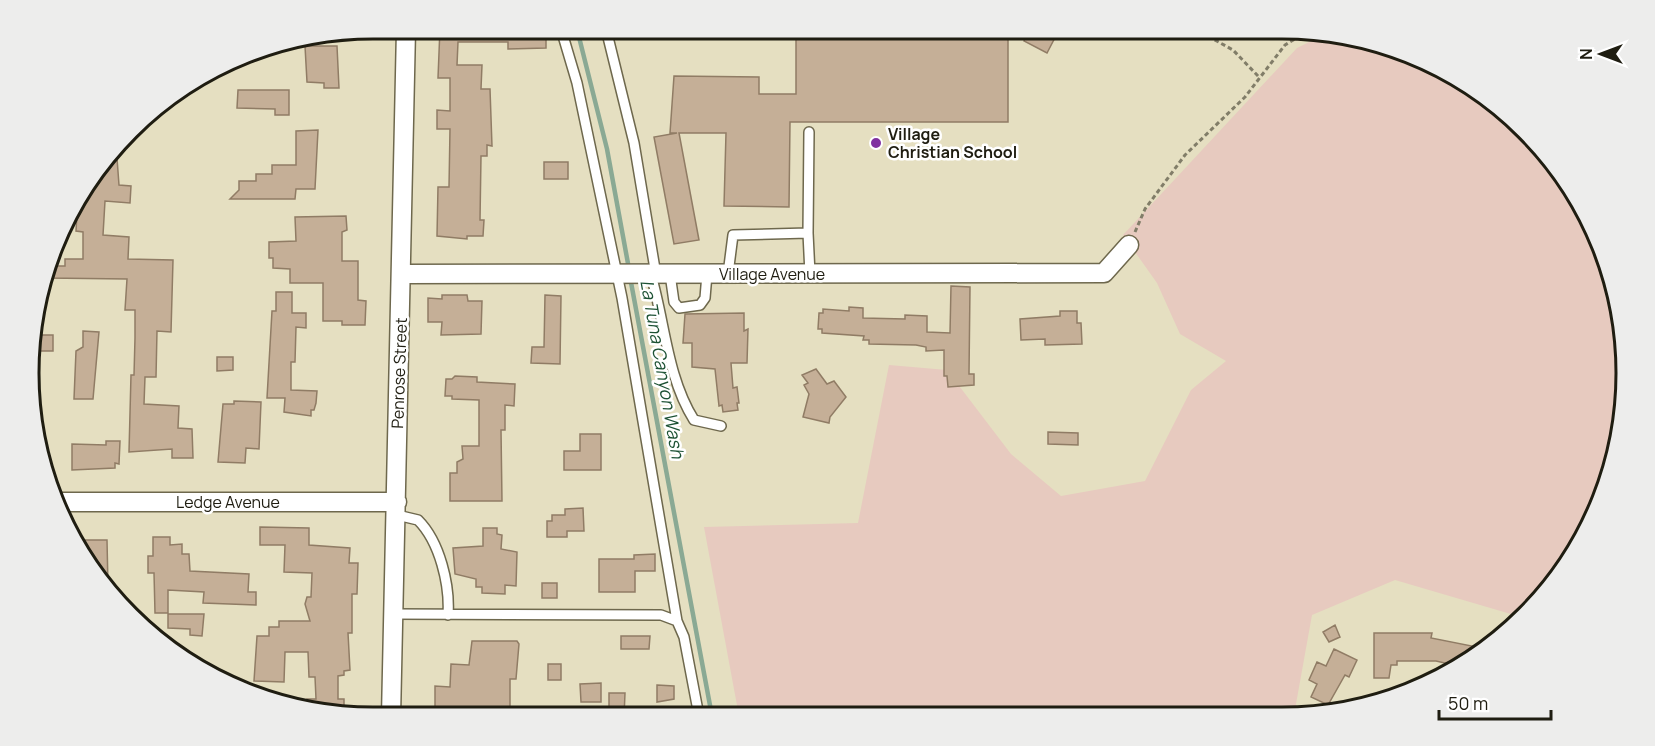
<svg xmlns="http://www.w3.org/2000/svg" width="1655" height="746" viewBox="0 0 1655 746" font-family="Manrope,sans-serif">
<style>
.green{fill:#e7cabf}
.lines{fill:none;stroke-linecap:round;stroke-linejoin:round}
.stream{stroke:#8aa994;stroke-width:4.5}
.building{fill:#c5af97;stroke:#907c65;stroke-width:1.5}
.lane-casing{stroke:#6e684d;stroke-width:12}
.street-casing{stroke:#6e684d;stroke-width:21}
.path{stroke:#817d68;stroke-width:3;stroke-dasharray:4.5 3;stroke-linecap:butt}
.lane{stroke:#fff;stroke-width:9}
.street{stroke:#fff;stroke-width:18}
.poi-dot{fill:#8030a0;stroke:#fff;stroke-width:2}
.labels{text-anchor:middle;stroke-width:5;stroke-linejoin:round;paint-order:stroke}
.poi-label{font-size:16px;font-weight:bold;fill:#1f1d11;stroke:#fff;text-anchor:start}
.street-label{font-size:16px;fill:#1f1d11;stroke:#fff}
.water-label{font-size:18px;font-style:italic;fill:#1c5133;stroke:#fff}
.rim{fill:none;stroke:#1f1d11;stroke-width:3}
</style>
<rect width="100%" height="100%" fill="#e5dfc1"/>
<path class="green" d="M1321,36L1414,55L1525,129L1600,241L1626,373L1600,505L1556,582L1521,617L1395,580L1312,615L1294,715L739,716L704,527L858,523L889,365L947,370L1011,454L1061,496L1145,481L1191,390L1226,361L1180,334L1157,283L1123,235L1297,48Z"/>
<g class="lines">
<path class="stream" d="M577,29L607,149L629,269
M630,277L712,716"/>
</g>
<path class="building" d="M440,28H529V35H546V48L508,49V42H458L457,65H482L481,89H490L492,146L487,145V156H481L480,220H484L483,236H467V239L437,236L438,187H449L450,129H437V110L450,111V78H438Z
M796,28H1008V122H790L789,207L724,206L726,133H679L699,240L674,244L654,137L677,133H670L674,76L759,77V94H796Z
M1030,28H1060L1047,53L1024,41Z
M305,46H337L339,88H324V83L307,82Z
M238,90H289V115H275V109L237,108Z
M318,130L315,189H296L295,199H230L239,190V181H256V174H272V165H296V131Z
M117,158L119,185L131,186L130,203L105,201L103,235L129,237L128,259L173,260L171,332L157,331L156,377H145L144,404L179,406L178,428L192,429L193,458H172V449L129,452L131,375H134L135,338V310H125L127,279L46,278L50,266H65V259H83V232L76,231L78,197L83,191H92L93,179L109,159Z
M544,162H568V179H544Z
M346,216L347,230L342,232V261H358V300L366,301L365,325H342V321H323V283H290V269L273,268V258H269V242L296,241L295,217Z
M951,286L970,287L969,374H974V385L948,387L947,376H944V350L926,351V347L916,345L869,344V340H863L864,336L822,333V329H818L819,313H823V309L849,311V307L863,308V318L905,319V315L927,316V332L950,333Z
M276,292H292V313H306V328L296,327L295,362H291V390L317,391L316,403L314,410H311V416L284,412L285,398H267L272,311H276Z
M442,295H467L468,301H482L481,334L441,335L442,322H428V298L442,299Z
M545,295L561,296L560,364L531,363L532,347H544Z
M1060,311H1077V323H1081L1082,344L1045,345V339L1021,340L1020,319L1060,316Z
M744,313V331L748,329L747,363H731L733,388L737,387L739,403H737L738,410L723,412L722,405L719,406L715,369L692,367V343H683L685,314Z
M83,331L99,332L93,399H74L76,351L83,347Z
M34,335H53V351H34Z
M217,357H233V370L217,371Z
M816,369L827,384L834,381L846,397L830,417L829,423L803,417L809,394L804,385L808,383L802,375Z
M455,376L477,377V382L515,384L514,406L505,405V430H501L502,501H450V473H457V462L463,459L462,446H479V400L452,399V396H445L446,379H452Z
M234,401L261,402L259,449L246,448L245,463L218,462L223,404H234Z
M1048,432L1078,433V445L1048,444Z
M580,434H601V470H564V451H580Z
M106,441H120L119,464L115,463V468L72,470V444L106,445Z
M583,508L584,531H567V537H547V521H552V515H565V509Z
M260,527L309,528V545L350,548L349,563H358L357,594H352V633H348L350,670L344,671V675L338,676V699H344V710L306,704L307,699H316L315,677H309L308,652H285L284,682L254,681L257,636H269V627H279V621H310L305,604L307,597H311L312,573L284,572L285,545H260Z
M483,528H497V534L502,535L501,549L517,552L516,586L505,585V594L482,593V587H476V579L455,574L453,548L483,546Z
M153,537H170V545L182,544V554H189L190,571L249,574L248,592H256V605L203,603L204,592L168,590V613H155L154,573H148V556H153Z
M84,540H107L108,586L90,564V553H84Z
M655,554V571H635V592H599V559H634V555Z
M542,583H557V598H542Z
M168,614H204L202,636L190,635V629L168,628Z
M1335,625L1340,637L1329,642L1323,632Z
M1374,633H1432L1431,638L1487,649L1458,666L1436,661H1397V665H1391L1389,678H1374Z
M621,636H650L649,649H621Z
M472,641H517L519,644L516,679H510V709H458V717H435V686L450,687L451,664L469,665Z
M1334,649L1357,660L1349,677L1345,675L1328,705L1311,697L1317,684L1309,680L1317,662L1326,666Z
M548,664H561V680H548Z
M601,683V702H581L580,684Z
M657,685L674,686V699L657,702Z
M609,693H625L624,717H609Z"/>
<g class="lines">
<defs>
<path id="lane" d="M561,29L577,83L622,298L677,621
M606,29L634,143L656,275
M808,233L809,132
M670,274L674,302L679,308L700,305L705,298L707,274
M728,274L733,235L808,233L810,274
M651,275C665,323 667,377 694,420L721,426
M397,515L418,520C440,542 450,585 448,615
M393,614L661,615L677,621L684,637L699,716"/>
<path id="street" d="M402,274L1104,273L1129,245
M60,502H397
M391,717L406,29"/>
</defs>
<use href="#lane" class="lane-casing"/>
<use href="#street" class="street-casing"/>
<path class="path" d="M1195,29L1233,50L1259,77
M1135,232L1145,209L1185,155L1245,97L1285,45L1305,33"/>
<use href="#lane" class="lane"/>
<use href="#street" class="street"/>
</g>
<circle class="poi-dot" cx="876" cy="143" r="6"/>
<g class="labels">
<g class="poi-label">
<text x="888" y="140">Village<tspan x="888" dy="18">Christian School</tspan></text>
</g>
<g class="street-label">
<text x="772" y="280">Village Avenue</text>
<text transform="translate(399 373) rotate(-88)" y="6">Penrose Street</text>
<text x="228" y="508">Ledge Avenue</text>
</g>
<g class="water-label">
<text transform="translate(662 369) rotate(80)" y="6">La Tuna Canyon Wash</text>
</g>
</g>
<path d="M0 0H1655V746H0ZM373 39H1282A334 334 0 0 1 1616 373V373A334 334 0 0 1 1282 707H373A334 334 0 0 1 39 373V373A334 334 0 0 1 373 39Z" fill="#ededec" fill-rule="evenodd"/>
<path class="rim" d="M373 39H1282A334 334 0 0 1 1616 373V373A334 334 0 0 1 1282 707H373A334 334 0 0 1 39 373V373A334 334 0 0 1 373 39Z"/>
<g transform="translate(1601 54) rotate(270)" stroke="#ffffff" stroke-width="4.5" paint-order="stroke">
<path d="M0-4.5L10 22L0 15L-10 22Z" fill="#1f1d11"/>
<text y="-9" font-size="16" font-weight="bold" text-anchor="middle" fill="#1f1d11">N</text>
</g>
<path d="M1439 710v9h112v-9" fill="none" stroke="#1f1d11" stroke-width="3"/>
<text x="1448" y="710" font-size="18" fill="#1f1d11" stroke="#ffffff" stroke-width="4.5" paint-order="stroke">50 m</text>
</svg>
